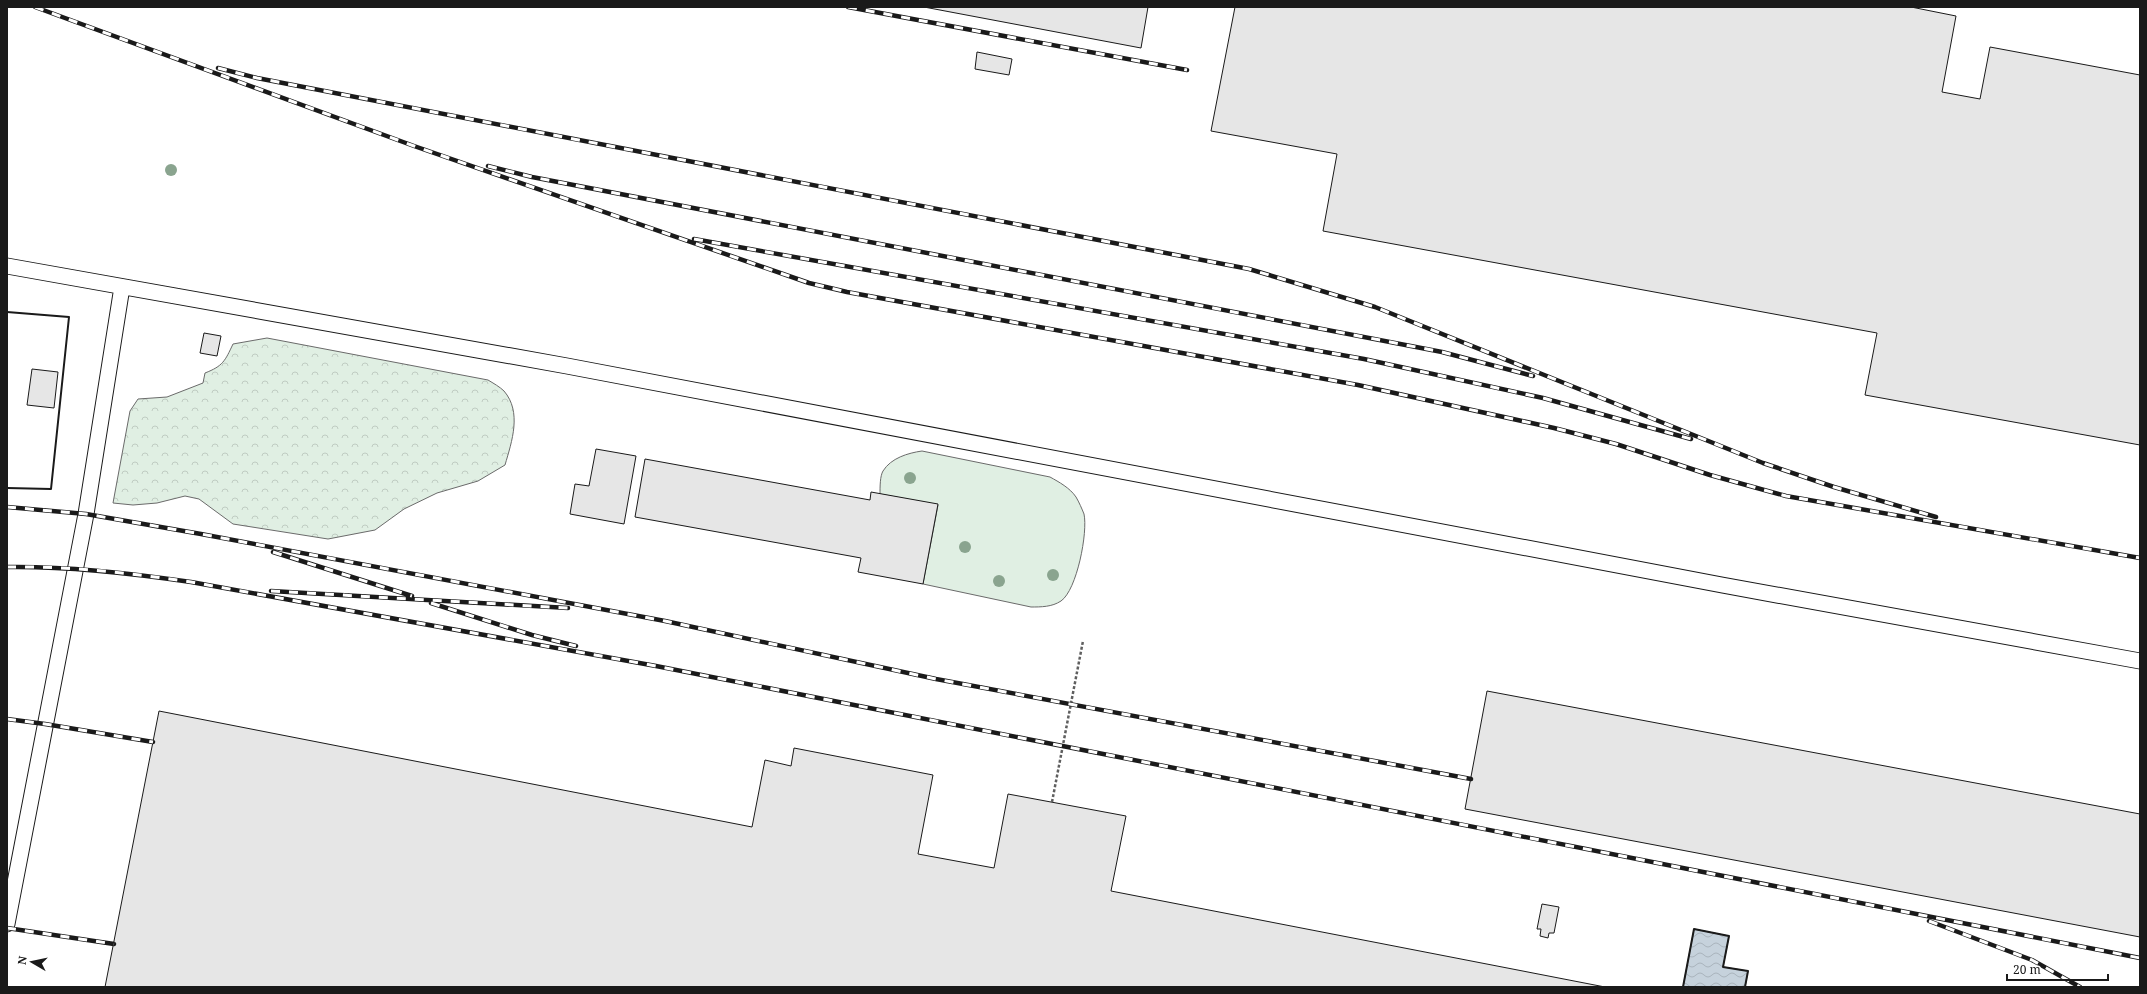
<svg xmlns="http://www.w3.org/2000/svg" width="2147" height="994" viewBox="0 0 2147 994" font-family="'Noto Serif',serif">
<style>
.green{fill:#e0efe3;stroke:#6a6a6a}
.forest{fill:url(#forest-crowns);stroke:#6a6a6a}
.water{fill:url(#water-waves);stroke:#6a6a6a}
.building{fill:#e6e6e6;stroke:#1a1a1a}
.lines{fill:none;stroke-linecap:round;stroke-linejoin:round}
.service-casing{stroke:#1a1a1a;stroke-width:17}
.path{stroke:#5f5f5f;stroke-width:2.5;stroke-dasharray:3 2;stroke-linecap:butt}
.service{stroke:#fff;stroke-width:15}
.rail-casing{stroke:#1a1a1a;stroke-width:4.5}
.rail{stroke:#fff;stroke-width:3;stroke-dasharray:9;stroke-linecap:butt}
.wall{stroke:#1a1a1a;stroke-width:2}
.tree{fill:#8aa48f}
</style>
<defs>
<pattern id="forest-crowns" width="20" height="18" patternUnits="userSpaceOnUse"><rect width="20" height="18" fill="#e0efe3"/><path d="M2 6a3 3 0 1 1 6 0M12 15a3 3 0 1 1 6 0" fill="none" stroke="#c0ccc2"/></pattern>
<pattern id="water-waves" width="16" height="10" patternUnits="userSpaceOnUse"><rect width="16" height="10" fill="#c6d2dc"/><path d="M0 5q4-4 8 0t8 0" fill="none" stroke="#aab4bc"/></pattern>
</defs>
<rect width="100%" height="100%" fill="#fff"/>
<path class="green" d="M922,451L1050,477C1059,482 1070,488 1076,497C1079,502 1082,509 1084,514C1088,532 1077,590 1061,601C1052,607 1041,607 1031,607L923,584L938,505L880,494C880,487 880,476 883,471C891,458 908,453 922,451Z"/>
<path class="forest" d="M267,338L488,380C493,383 500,387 504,391C522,412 512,441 505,465L478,481L437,493L404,509L375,530L328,539L233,524L199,499L185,496L157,503L133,505L113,503L130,411L138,399L167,397L203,383L205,373C223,366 225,361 233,344Z"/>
<path class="water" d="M1694,929L1729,936L1723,967L1748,971L1745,987H1683Z"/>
<path class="building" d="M924,7H1148L1141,48Z
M1235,7H1911L1956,16L1942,92L1980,99L1990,47L2140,75V445L1865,395L1877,333L1323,231L1337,154L1211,131Z
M977,52L1012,59L1009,75L975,69Z
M204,333L221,336L217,356L200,353Z
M32,369L58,372L54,408L27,405Z
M596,449L636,456L624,524L570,514L575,484L589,486Z
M645,459L870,500L871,492L938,504L923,584L858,572L861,558L635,517Z
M1487,691L2140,814V937L1465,809Z
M159,711L752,827L765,760L791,766L794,748L933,775L918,854L994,868L1008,794L1126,816L1111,891L1605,987H105Z
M1542,904L1559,907L1554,933H1549L1548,938L1540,936L1541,929H1537Z"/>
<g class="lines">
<defs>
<path id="service" d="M7,266L567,366L1722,585L2140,661
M7,924L86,514L122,287"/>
</defs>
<use href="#service" class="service-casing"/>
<path class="path" d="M1052,802L1083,641"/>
<use href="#service" class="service"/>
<defs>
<path id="rail" d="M35,7L414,146L809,283L847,292L1358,385L1554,428L1616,444L1710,475L1786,496L2140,558
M848,7L1187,70
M218,68L257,78L1249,269L1375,307L1763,463L1834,487L1936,517
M488,166L532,177L1442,352L1533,376
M694,239L1364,359L1543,398L1691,439
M7,507L86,514L201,534L665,621L936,679L1471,779
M273,552L412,596
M7,567C69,566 130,573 191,582L656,666L2140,958
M271,591L568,608
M431,603L532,635L576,646
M7,719L45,724L153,742
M1929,921L2032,960L2080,987
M7,928L114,944"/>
</defs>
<use href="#rail" class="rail-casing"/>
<use href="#rail" class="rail"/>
<path class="wall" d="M7,312L69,317L51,489L7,488
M1683,987L1694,929L1729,936L1723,967L1748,971L1745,987"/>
</g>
<g class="tree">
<circle cx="171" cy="170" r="6"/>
<circle cx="910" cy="478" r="6"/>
<circle cx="965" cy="547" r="6"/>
<circle cx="1053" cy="575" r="6"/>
<circle cx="999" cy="581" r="6"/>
</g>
<rect width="2147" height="994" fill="none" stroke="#1a1a1a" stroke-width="16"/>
<g transform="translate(32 962) rotate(279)" stroke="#ffffff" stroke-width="3" paint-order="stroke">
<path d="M0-3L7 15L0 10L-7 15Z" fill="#1a1a1a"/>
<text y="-6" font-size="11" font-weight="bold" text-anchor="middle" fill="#1a1a1a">N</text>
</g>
<path d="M2007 974v6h101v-6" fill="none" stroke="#1a1a1a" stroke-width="2"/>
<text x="2013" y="974" font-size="12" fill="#1a1a1a" stroke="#ffffff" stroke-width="3" paint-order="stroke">20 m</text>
</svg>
